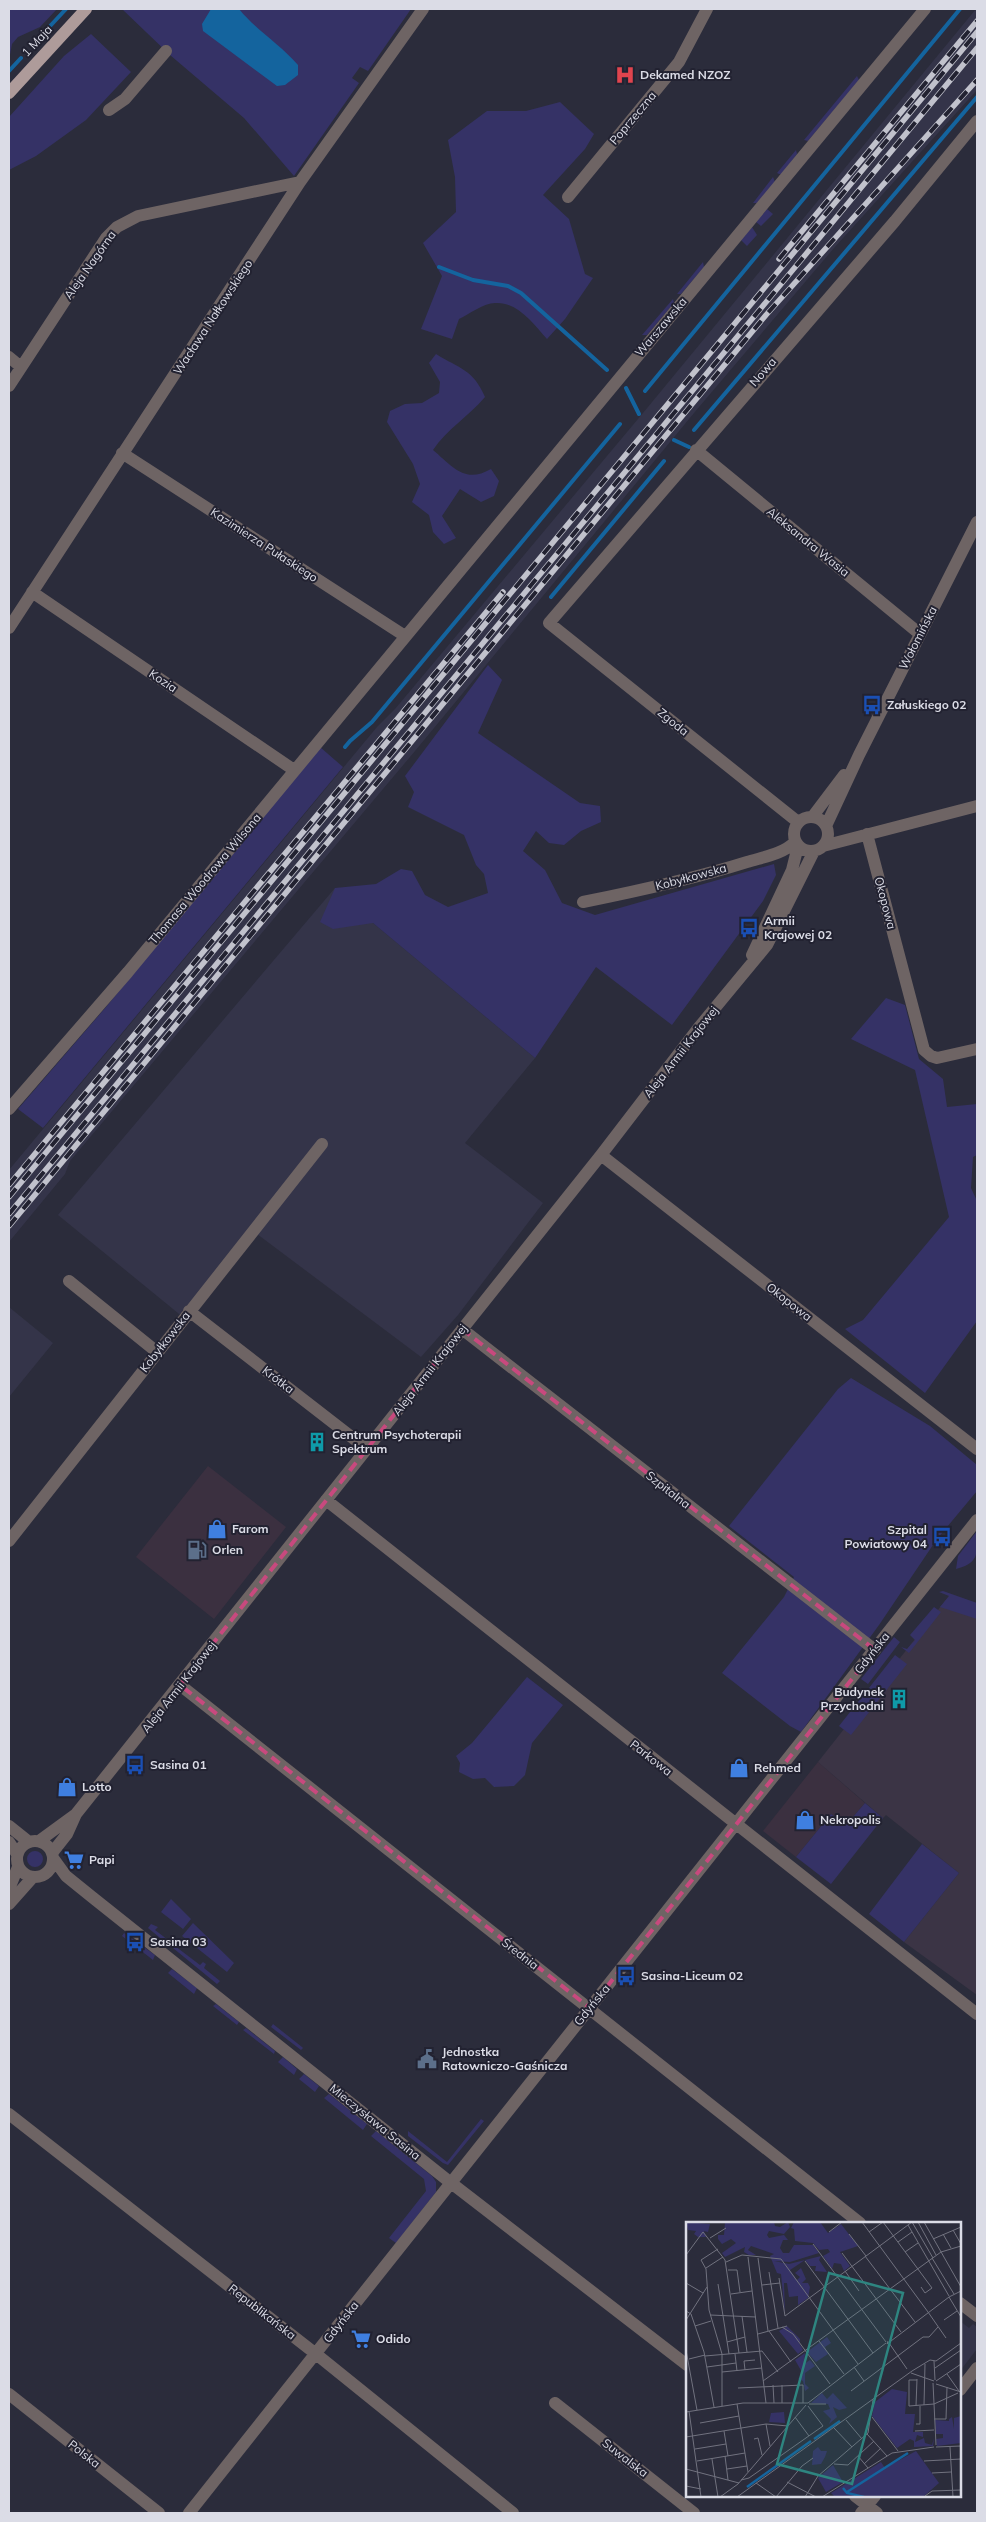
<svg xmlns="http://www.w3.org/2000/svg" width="986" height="2522" viewBox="0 0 986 2522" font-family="Mulish,sans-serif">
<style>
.commercial{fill:#3b3040}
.built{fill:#343449}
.medical{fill:#3b3445}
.green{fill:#353266}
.water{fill:#14649e}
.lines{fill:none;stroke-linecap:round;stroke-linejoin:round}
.stream{stroke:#14649e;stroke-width:4}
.minor{stroke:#6e6464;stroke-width:12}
.major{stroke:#ae9b9a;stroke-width:12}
.rail-casing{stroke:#c1c2cc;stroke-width:5.5}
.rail{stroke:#222231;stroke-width:4;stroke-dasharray:11;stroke-linecap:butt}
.marked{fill:none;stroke:#c8497e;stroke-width:4;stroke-dasharray:10 6;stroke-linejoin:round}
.labels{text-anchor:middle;stroke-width:4;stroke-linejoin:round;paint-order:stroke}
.street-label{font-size:12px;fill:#dbdce6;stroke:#222231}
.poi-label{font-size:12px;font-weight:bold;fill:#dbdce6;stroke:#222231;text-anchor:start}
.inset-river{fill:none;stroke:#14649e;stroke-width:2.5}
.inset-road{fill:none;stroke:#71727f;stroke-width:1}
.view{fill:#2e8580;fill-opacity:0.15;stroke:#2e8580;stroke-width:2.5}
.inset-edge{fill:none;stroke:#dbdce6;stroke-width:2.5}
</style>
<rect width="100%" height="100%" fill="#2b2c3b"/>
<path class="commercial" d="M208,1466L286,1527L214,1619L136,1557Z
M818,1762L865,1803L846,1825L831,1814L796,1857L763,1831Z"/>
<path class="built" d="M976,9L977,90L834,248L694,413L415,751L70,1161L65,1174L9,1242V1170L377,727L395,709L643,413Z
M335,888L373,923L535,1058L465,1143L543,1203L458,1315L421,1357L253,1231L184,1318L58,1215Z
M9,1307L53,1343L9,1397Z
M960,2321L969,2328L973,2324L977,2327V2349L960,2371Z"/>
<path class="medical" d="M949,1596L977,1606V1995L904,1942L959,1873L886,1815L883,1818L818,1762Z"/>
<path class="green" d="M9,9H57L40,27L18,37L12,44L9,60Z
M122,9H411L368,71L360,67L352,78L359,83L294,176L244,118L170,55Z
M91,34L131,72L86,120L36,156L9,170V117L64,56Z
M857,76L859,80L808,141L804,140Z
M560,102L594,134L585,149L543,195L569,219L585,274L593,278L565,319L547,339C534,324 517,301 495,303C484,303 469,314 459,319L452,339L421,329L442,276L423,243L456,212L455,177L448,140L487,111H526Z
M796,150L797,154L782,174H779L777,173Z
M773,177L775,182L757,203H753Z
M767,209L773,214L761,226L756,222Z
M752,227L757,235L747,246L741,240Z
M703,262L704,267L681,294H677Z
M673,299L674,303L647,335H642Z
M436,354C460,369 473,369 485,397C468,417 447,429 433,450C453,467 465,484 491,469L499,481L494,496L481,502L460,489L442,516L456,538L444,544L433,532L429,515L412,502L420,484L413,464L387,422L390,411L405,404L422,403L439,393L440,382L429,363Z
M488,665L502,680L478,733L580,803L600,806L601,822L581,831L564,845L549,843L536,831L523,851L545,870L562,903L595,915L774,864L776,875L763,901L672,1025L596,967L535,1058L373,923L333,929L320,922L335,888L376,884L401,869L412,871L425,895L448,907L488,893L484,874L476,865L464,835L408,807L414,792L405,776Z
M320,747L343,767L43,1128L18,1109L106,1007Z
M886,998L905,1005L919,1059L943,1079L947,1107L977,1104V1155L973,1157L971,1188L977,1201V1321L925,1393L845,1329L863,1320L949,1217L915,1070L851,1039Z
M851,1378L930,1426L977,1465V1491L937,1539L879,1625L801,1732L790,1726L722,1673L784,1597L794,1577L729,1526L838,1389Z
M977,1531C977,1553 980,1563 956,1569L958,1556Z
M943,1591L977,1603V1619L940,1607L949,1596L939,1592Z
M934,1607L941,1612L909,1653L901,1647L907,1649L915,1640L910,1635Z
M894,1637L900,1642L868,1684L861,1679Z
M895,1655L907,1664L851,1735L839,1726Z
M527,1677L563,1705L532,1743L525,1775L514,1786L494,1787L485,1778L473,1779L459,1772L460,1763L456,1756L472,1743Z
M865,1803L883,1818L831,1884L796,1857L831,1814L846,1825Z
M922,1844L959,1873L904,1942L869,1914Z
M27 1859a8 8 0 1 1 16 0a8 8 0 1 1-16 0Z
M171,1899L191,1919L183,1929L161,1912Z
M193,1923L234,1963L227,1972L182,1936Z
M151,1924L158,1927L155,1930L172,1943L170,1946L148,1928Z
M124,1933L155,1955L153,1960L122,1936Z
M175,1946L200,1965L203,1962L206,1964L204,1968L220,1981L217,1984L173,1948Z
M172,1969L197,1988L194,1994L168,1973Z
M216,2004L239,2022L237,2025L213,2006Z
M273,2024L302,2047L303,2048L301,2050L271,2027Z
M246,2028L275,2051L274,2054L243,2030Z
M283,2057L297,2069L294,2075L278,2062Z
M304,2074L319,2086L315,2092L299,2079Z
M329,2094L367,2124L363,2130L324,2098Z
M481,2119L484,2121L448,2165L443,2163L408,2136V2131L447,2162Z
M376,2131L432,2176L436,2182V2192L396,2243L389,2238L426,2191L424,2179L371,2136Z"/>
<path class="water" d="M211,9H239C256,30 280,44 298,65V75L285,85L277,86L203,31L202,24Z"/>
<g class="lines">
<path class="stream" d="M38,39L66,9
M9,71L21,58
M439,267L473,280L508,286L521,293L607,370
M626,388L639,414
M645,391L960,9
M694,430L977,97
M674,440L689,447
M551,597L664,461
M345,747L350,741L372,722L620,424"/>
<path class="minor" d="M109,110L125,99L166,51
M568,197L679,62L707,9
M9,357L21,367
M9,386L106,238L117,227L138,216L300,182
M696,450L920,634
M122,453L405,636
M32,592L294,770
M9,628L300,182L423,9
M813,816L844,775
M794 834a17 17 0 1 1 34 0a17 17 0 1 1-34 0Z
M798,822L549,623L895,221L977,121
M826,826L859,755L977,522
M867,834L924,1050L931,1056L937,1058L977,1049
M823,846L977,806
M583,902C638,891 693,879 747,862C763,857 783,854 795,842
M752,955L792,870L798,846
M9,1109L128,972L925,9
M601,1155L977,1449
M69,1281L157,1352
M189,1311L367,1449
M462,1329L875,1650
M326,1500L977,2014
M9,1541L322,1144
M180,1685L860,2223
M9,1826L29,1842
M17 1859a18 18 0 1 1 36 0a18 18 0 1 1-36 0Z
M39,1841L76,1814
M9,1842L17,1854
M52,1853L67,1834L76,1814L601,1155L700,1026L767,945L814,851
M53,1858L66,1876L92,1897L446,2179L687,2365
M9,1889L18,1867
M9,1904L33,1877
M9,2114L316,2354L513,2513
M960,2303L977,2316
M960,2390L977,2368
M9,2394L159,2513
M555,2403L694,2513
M855,2496L877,2513
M189,2513L977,1520
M861,2513L875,2496"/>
<path class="major" d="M9,93L86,9"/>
<defs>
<path id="rail" d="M779,259L977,21
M9,1185L503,592
M9,1197L977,32
M9,1214L977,48
M9,1226L766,315L977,80"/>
</defs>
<use href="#rail" class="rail-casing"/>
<use href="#rail" class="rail"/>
</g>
<path class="marked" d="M462,1329L875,1650L590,2008L180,1685Z"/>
<defs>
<symbol id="hospital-bare" viewBox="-9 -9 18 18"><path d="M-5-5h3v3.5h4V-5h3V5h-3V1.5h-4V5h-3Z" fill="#e0444e" stroke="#222231" stroke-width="2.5" paint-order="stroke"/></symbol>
<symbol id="bus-bare" viewBox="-9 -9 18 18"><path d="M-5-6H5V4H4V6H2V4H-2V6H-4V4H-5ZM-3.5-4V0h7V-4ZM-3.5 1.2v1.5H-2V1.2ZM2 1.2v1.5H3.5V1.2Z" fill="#1a4fb4" stroke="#222231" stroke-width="2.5" paint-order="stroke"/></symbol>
<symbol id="building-bare" viewBox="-9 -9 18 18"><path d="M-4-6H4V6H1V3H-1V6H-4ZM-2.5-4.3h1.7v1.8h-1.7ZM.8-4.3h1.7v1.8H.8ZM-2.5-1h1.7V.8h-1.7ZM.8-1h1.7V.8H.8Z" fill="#0f9aa8" stroke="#222231" stroke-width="2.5" paint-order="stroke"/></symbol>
<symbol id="shop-bare" viewBox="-9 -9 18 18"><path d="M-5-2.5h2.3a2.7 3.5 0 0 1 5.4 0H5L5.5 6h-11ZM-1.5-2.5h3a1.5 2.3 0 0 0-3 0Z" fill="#3f7fe0" stroke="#222231" stroke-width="2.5" paint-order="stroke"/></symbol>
<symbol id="fuel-bare" viewBox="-9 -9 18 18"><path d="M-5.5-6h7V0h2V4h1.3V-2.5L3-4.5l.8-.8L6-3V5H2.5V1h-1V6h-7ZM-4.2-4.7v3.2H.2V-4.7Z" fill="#5c6f8a" stroke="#222231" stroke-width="2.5" paint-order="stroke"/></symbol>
<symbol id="supermarket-bare" viewBox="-9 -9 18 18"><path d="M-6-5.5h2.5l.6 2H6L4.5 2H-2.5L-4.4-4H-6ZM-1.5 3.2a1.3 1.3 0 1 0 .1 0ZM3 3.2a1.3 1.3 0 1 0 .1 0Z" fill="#3f7fe0" stroke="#222231" stroke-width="2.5" paint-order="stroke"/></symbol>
<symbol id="civic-bare" viewBox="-9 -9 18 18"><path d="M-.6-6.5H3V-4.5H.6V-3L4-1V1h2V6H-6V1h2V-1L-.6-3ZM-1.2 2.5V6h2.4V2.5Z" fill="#5c6f8a" stroke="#222231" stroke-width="2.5" paint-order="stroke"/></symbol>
</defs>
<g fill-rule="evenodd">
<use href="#hospital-bare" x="611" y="61" width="28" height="28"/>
<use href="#bus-bare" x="858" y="691" width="28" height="28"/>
<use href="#bus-bare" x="735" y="914" width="28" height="28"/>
<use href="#building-bare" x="303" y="1428" width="28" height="28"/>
<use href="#shop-bare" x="203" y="1515" width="28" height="28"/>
<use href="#bus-bare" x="928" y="1523" width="28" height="28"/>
<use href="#fuel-bare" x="183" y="1536" width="28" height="28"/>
<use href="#building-bare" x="885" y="1685" width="28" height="28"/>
<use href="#bus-bare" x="121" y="1751" width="28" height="28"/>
<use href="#shop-bare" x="725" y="1754" width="28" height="28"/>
<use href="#shop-bare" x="53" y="1773" width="28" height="28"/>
<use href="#shop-bare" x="791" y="1806" width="28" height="28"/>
<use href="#supermarket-bare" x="60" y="1846" width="28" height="28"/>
<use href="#bus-bare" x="121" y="1928" width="28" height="28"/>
<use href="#bus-bare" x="612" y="1962" width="28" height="28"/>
<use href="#civic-bare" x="413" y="2045" width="28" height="28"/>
<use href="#supermarket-bare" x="347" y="2325" width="28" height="28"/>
</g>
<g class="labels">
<g class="street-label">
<text transform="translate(37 41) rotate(-47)" y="4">1 Maja</text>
<text transform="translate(633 118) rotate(-50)" y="4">Poprzeczna</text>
<text transform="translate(90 265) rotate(-55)" y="4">Aleja Nagórna</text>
<text transform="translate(213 317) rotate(-57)" y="4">Wacława Nałkowskiego</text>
<text transform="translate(661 327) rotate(-50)" y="4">Warszawska</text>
<text transform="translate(763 372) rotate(-49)" y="4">Nowa</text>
<text transform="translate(808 542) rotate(39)" y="4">Aleksandra Wasia</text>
<text transform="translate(264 545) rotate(33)" y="4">Kazimierza Pułaskiego</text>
<text transform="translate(918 638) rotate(-63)" y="4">Wołomińska</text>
<text transform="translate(163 681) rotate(34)" y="4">Kozia</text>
<text transform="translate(673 722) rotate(39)" y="4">Zgoda</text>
<text transform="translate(691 877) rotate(-15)" y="4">Kobyłkowska</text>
<text transform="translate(205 879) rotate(-50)" y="4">Thomasa Woodrowa Wilsona</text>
<text transform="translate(885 903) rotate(75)" y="4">Okopowa</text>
<text transform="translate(681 1052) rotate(-52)" y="4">Aleja Armii Krajowej</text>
<text transform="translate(789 1302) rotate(38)" y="4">Okopowa</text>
<text transform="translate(165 1342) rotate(-52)" y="4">Kobyłkowska</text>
<text transform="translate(430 1370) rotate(-52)" y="4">Aleja Armii Krajowej</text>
<text transform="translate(278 1380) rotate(38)" y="4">Krótka</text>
<text transform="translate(668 1490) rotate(38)" y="4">Szpitalna</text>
<text transform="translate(872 1653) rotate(-52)" y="4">Gdyńska</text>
<text transform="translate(179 1687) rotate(-52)" y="4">Aleja Armii Krajowej</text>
<text transform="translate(651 1758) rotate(38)" y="4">Parkowa</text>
<text transform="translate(520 1954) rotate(38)" y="4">Średnia</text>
<text transform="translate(592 2005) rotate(-51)" y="4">Gdyńska</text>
<text transform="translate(375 2122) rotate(39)" y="4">Mieczysława Sasina</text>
<text transform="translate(262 2312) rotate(38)" y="4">Republikańska</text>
<text transform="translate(341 2322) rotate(-52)" y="4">Gdyńska</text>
<text transform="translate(84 2454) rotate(38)" y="4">Polska</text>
<text transform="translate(625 2458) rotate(38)" y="4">Suwalska</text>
</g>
<g class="poi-label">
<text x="640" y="79">Dekamed NZOZ</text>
<text x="887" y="709">Załuskiego 02</text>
<text x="764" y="925">Armii<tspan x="764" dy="14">Krajowej 02</tspan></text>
<text x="332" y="1439">Centrum Psychoterapii<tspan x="332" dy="14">Spektrum</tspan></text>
<text x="232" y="1533">Farom</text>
<text x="927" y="1534" text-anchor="end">Szpital<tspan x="927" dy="14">Powiatowy 04</tspan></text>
<text x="212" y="1554">Orlen</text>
<text x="884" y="1696" text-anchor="end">Budynek<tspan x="884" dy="14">Przychodni</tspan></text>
<text x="150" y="1769">Sasina 01</text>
<text x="754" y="1772">Rehmed</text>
<text x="82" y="1791">Lotto</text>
<text x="820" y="1824">Nekropolis</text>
<text x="89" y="1864">Papi</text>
<text x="150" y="1946">Sasina 03</text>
<text x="641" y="1980">Sasina-Liceum 02</text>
<text x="442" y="2056">Jednostka<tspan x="442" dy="14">Ratowniczo-Gaśnicza</tspan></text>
<text x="376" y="2343">Odido</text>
</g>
</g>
<g transform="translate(686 2222)">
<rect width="275" height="275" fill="#2b2c3b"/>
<path d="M0,0L24,2L22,10L18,9L20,15H12L8,12L10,9L2,8ZM39,0H88L89,4L94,5L102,0L104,5L98,12L83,9L81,13L83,16L98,13L102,18H97L94,26L97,31H103L108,23H127L133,31L104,40L88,39L103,42L135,34L133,38L141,50L129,49L130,44H124L119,38L104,48L111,58L114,55L109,51L115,46L120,57L116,61H122L124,65L122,76L112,83V74L103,75L101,61H98L99,93L95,52L91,51L84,34L88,32L65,24L62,28L70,33H63L58,30L59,25L39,35L36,31L50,21L45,17L36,22L32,17V13H38ZM108,0H134L142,11L155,2L172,24L154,30L164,44L158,49L155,42L148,41L146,47L137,34L144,30L142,27L133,28L127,21L109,19L108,7L105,6ZM101,104L114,117V121L112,119L117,128L112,132L93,109ZM141,115L145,121L139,125L142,132L130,140L121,130ZM119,131L118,142L124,138L129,144L119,151V162L123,166L119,169L117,159L112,157L117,152L109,138ZM206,167L221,170L219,192H229L227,210H237V215L231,213L229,220L238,216L239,221L246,223L248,216L247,224L228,225V219L224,217L211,226L186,194L189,180ZM136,171L141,177L147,171L161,186L153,188L147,185L151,195L143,202L145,197L137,189L144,187L142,182L125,181ZM98,190L99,201L83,200L85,191ZM275,194V221L251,224L250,217L257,216V212H250L249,198L263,199V197L266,195L268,207V196ZM132,225L135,229H141L139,235L135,242L126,243L127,229ZM230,229L253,261L237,275H149L145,271L195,240L199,246ZM147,243L157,260L140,270L132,256Z" fill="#353266"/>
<path class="inset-river" d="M128,217L154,199M61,265L125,219M157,266L161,271L178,275M161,270L222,231"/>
<path class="inset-road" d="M176,0L242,90M197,0L246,66L239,71L235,65M226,0L247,36M232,0L250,33M238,0L275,65M222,3L263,74M267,8L275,22M143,10L156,0M183,10L197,0M163,12L180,34M257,12L265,26M24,16L40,6M247,17L275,5M212,20L226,10M127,22L200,120M32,27L15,38L20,47L23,88L36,132V184M219,30L232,21M156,31L215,110M0,33L17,10L39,38L53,131M179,34L229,100M62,35L80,181M72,36L82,109M246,36L268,72M119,39L187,131M40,40L56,33L95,37L172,142M20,46L37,35M42,48H51L54,70M159,49L173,69M83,50L92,106M93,56L99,94L226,0M0,61L17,71M32,62L43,132M76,63L94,61M45,72L66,69M263,75L275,95M0,89L5,92L18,130L28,185M242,90L260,116M24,93L70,95M56,94L61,130M0,98L21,65M258,98L271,89M9,104L25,99M96,105L107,112L144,162M83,109L105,140M72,112L101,104M133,119L158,152M202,119L201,122L263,75L275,69M41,120L59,115M203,121L221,147M0,128L11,188M49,132L51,149M19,134L76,129L92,150M3,137L19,133M248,139L249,158M21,145L50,141M168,145L178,159M249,146L275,128M59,148L58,139L69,138M36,150L76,146M225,151L248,159M261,152L273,169M231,158H223V184L248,182L272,171M77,159L255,30L275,24M250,159L275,142M247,161L250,223M250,162L275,170M87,163L88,181M52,166L117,163V181M165,169L237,115H243L252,105M96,181V163M122,181L200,121M51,182L62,250M123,182H140M238,183L239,142M230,184L231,157M3,189L15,275M0,190L57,181H122M109,195L123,214M186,195L212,229M248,197H260L261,165M160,198L176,217M14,201L53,194M80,202L84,224M230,202H234V184M148,206L166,225M38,209L42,234M229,209L248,208M181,212L201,234M0,215L80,202L102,204M68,217L72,216L76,233M250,225L275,224M264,225L267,275M9,227L40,222M39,234L42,258M172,234L182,246M26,237L32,275M11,239L59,231M238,239L275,237M148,242L162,243L188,219M178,242L195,226M0,247L53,261M41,247L61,244M246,251L265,250M55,258L63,256L137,204L122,184M101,260L130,275M70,261L90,275M0,264L15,267M239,274L246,269L275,268M34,275L52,262L120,183M51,275L226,149L244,138L250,139L275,121M90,275L116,244L127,236M119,275L132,254L182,211L187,178M136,275L206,231L248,225"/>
<path class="view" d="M143,51L217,71L166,262L91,242Z"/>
<rect width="275" height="275" class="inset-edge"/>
</g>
<rect width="986" height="2522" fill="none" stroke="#dbdce6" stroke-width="20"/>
</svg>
